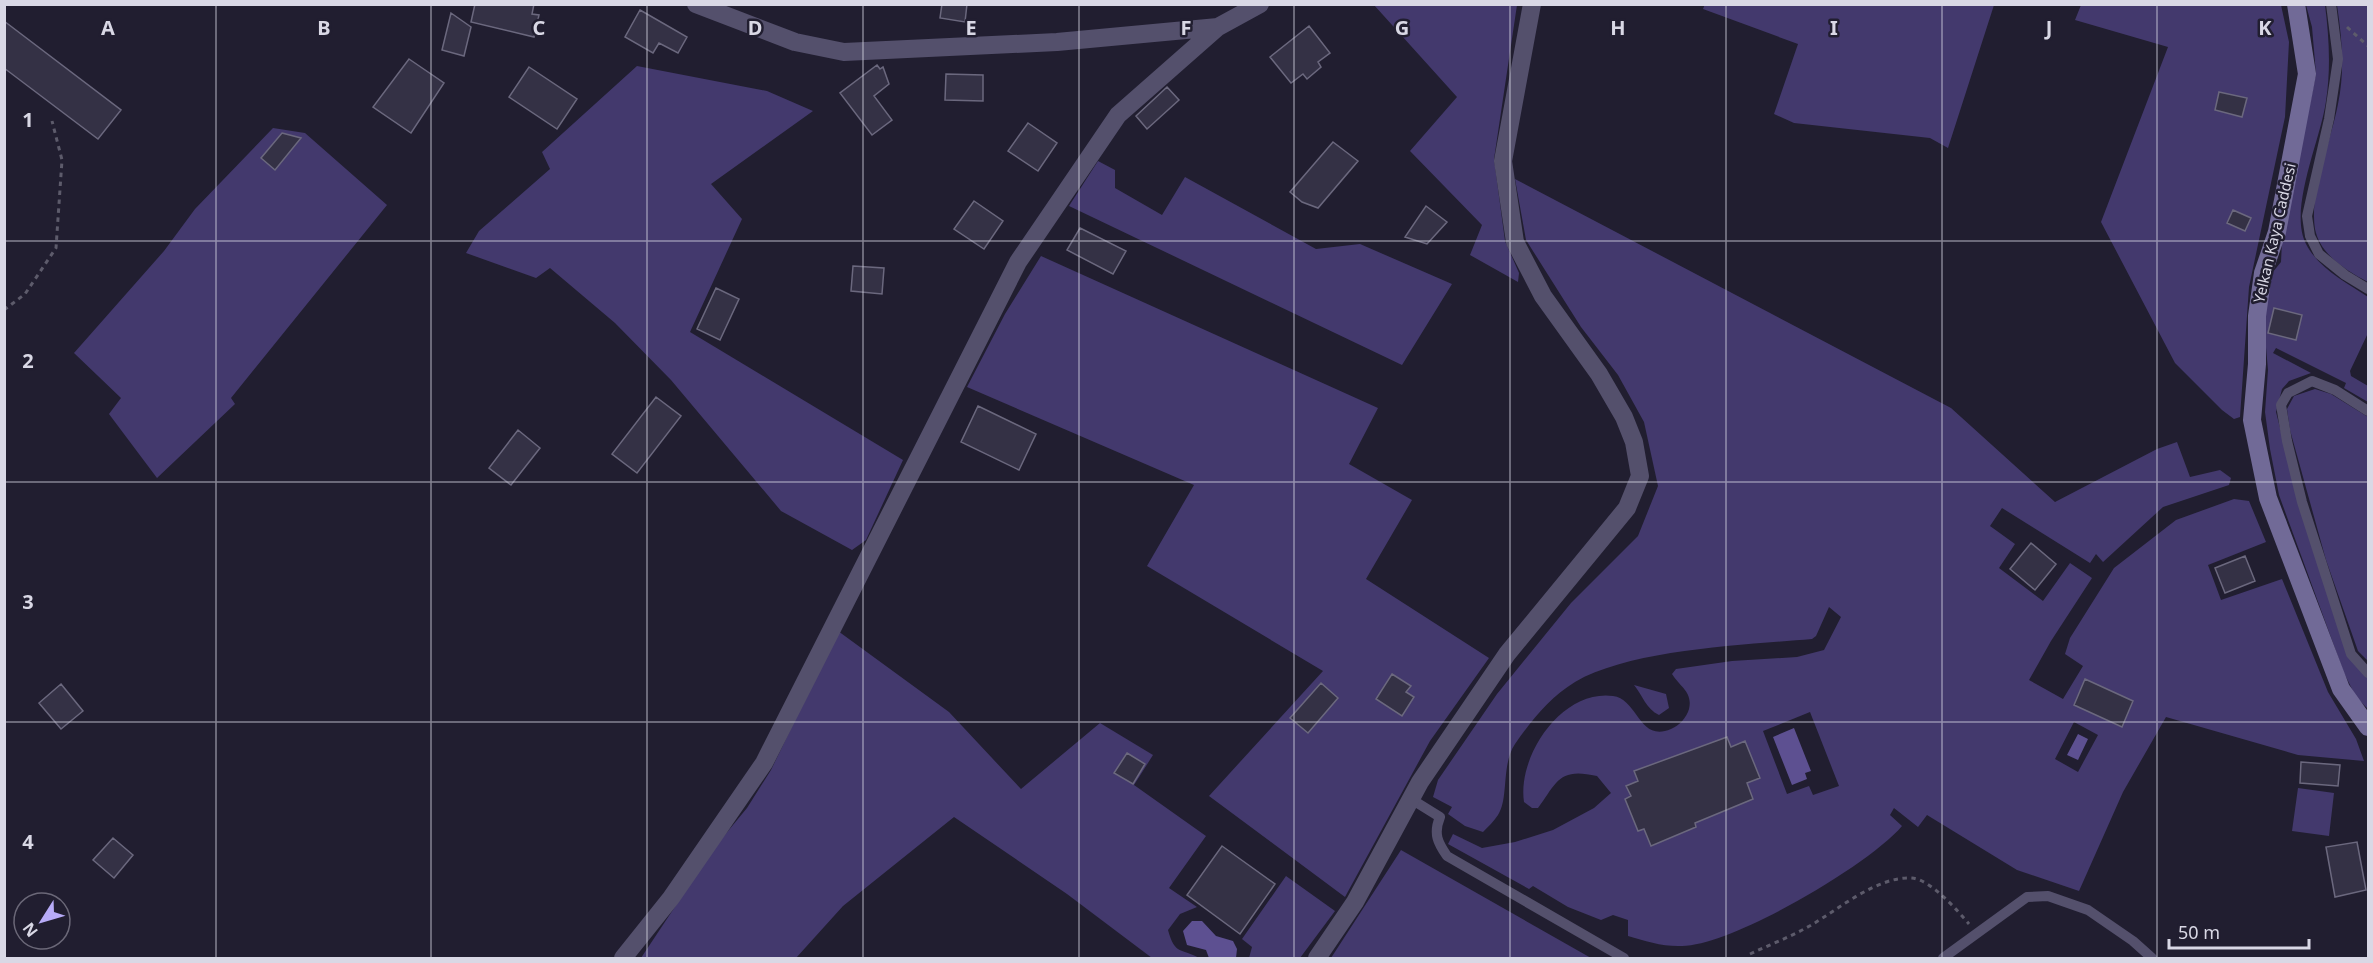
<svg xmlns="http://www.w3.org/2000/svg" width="2373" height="963" viewBox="0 0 2373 963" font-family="'Noto Sans',sans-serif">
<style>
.green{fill:#43396d;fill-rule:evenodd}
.water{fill:#5d5091}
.building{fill:#343145;stroke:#6b687e;stroke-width:1.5}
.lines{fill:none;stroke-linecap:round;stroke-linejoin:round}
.path{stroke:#5d5b6b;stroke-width:3;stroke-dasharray:4.5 4.5;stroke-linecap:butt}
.lane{stroke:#54506c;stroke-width:10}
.street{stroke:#54506c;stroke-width:18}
.secondary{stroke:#716a97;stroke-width:18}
.grid{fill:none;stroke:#d9d8e5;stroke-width:1.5;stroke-opacity:0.55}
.labels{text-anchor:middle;stroke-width:5;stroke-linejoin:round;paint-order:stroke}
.street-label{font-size:15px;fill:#d9d8e5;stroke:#211e30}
.grid-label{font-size:20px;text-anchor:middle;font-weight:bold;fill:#d9d8e5;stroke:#211e30;stroke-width:5;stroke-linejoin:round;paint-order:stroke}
</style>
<rect width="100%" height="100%" fill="#211e30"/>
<path class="green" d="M1705,4H1994V5L1948,148L1930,138L1794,123L1774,114L1798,44L1703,9Z
M1374,5H1517L1494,159L1505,241L1519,273L1518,282L1470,255L1482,225L1410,151L1457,97Z
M2081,5H2281L2289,42L2285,117L2249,287L2240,417L2234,419L2222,410L2175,363L2101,222L2168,47L2075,20Z
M2306,5H2325C2329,36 2331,69 2326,101C2321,139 2288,209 2306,244C2319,269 2346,282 2368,297V333L2350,371L2351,376L2368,386V402L2344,388L2346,383L2276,348L2273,353L2311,373L2289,381L2282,389L2276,412L2295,487L2349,656L2368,677V709L2356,697L2344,673L2279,495L2270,449L2265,412L2268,370L2263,314L2268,278L2281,262L2282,241L2316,74L2312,27Z
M2337,5H2368V282C2347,271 2320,255 2315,229C2309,193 2331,141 2338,104C2345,70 2342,39 2337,5Z
M637,66L767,91L813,111L711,184L742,219L690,332L903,460L866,540L852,550L781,511L671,380L615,323L550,268L536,278L466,253L479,231L550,169L542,152Z
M273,128L305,133L387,205L231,398L235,404L157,478L109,414L121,398L74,353L164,251L195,209Z
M1098,161L1115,170V188L1162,215L1185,177L1316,249L1360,244L1452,284L1402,365L1069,206Z
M1515,179L1951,408L2055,502L2157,449L2177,442L2190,477L2220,470L2231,478L2229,485L2163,507L2103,562L2096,554L2090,563L2002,508L1990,526L2015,544L1999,568L2043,601L2070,563L2092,578L2051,641L2029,680L2063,699L2083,666L2065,654L2070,638L2114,568L2176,520L2234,499L2249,501L2266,542L2208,565L2221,600L2282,579L2328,692L2356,739L2364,761L2298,755L2166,717L2123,792L2079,891L2017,870L1927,815L1918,827L1894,808L1890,815L1902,826C1869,865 1733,945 1682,946C1664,947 1645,941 1628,936V920L1613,915L1601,920L1568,907L1533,886L1529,889L1448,844L1453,834L1482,848L1515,842L1553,830L1594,808L1611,793L1597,776C1559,767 1557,782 1538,808H1532L1524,802C1517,756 1562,689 1613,696C1638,699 1639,743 1671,729C1679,726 1687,717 1689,709C1693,692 1680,687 1672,674L1676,669L1732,661L1797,657L1824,650L1841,617L1829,607L1816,636L1812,639C1745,645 1632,649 1575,682C1550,697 1531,721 1515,744C1501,765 1509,798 1498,815C1494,821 1488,827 1483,832L1465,826L1448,814L1452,807L1433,797L1438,780L1497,694L1571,603L1638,536L1658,486L1644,422L1618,375L1581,327L1526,240ZM1810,712L1839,786L1813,795L1809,786L1787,794L1763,731ZM2074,722L2098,735L2078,772L2055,759Z
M1041,256L1378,408L1349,464L1412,500L1366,579L1489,658L1430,741L1345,897L1209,796L1323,671L1147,566L1194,485L967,387L1005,314Z
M2315,389L2331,394L2368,417V661L2358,651L2326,560L2290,430L2287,409L2294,396Z
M838,631L949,712L1021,789L1100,723L1153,755L1134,785L1206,836L1169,888L1197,907L1180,914L1168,930C1175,956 1182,948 1199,958H1152L1067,894L954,817L843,906L796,958H641L714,848L747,808L771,770Z
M1634,685L1666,694L1669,708L1659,715C1646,709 1643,696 1634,685Z
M2298,788L2334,793L2329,836L2292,831Z
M1401,850L1591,958H1331Z
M1286,876L1335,911L1300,958H1249L1252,947L1242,939Z"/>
<path class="water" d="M1794,728L1811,771L1805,773L1807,779L1792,785L1773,737Z
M2078,734L2088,739L2078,760L2067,755Z
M1192,921H1202L1216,936L1233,941L1237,949L1236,958H1209L1206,950L1187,945L1183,931Z"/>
<path class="building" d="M475,4H534L532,14L539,15L534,37L471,22Z
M942,4H967L965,22L940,18Z
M640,10L687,37L678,53L659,43L653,53L625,37Z
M451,13L471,27L464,56L442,50Z
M4,21L121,110L98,139L4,68Z
M1309,26L1330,53L1318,62L1321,67L1307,79L1303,74L1291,83L1270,57Z
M409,59L444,83L411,133L373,107Z
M877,65L880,69L883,67L889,84L874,96L892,120L872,135L840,93Z
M529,67L577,99L557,129L509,97Z
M946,74L983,75V101L945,100Z
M1167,87L1179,100L1147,129L1136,116Z
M2219,92L2247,98L2242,117L2215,110Z
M1028,123L1057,143L1038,171L1008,151Z
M282,133L301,138L275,170L261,158Z
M1333,142L1358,161L1318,208L1302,202L1290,192Z
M974,201L1003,221L984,249L954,229Z
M1426,206L1447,222L1427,244L1405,237Z
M2233,210L2251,218L2245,231L2227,223Z
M1080,228L1126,251L1113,274L1067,250Z
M853,266L884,268L882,294L851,291Z
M716,288L739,299L720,340L697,329Z
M2274,308L2302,315L2296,340L2268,333Z
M656,397L681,416L637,473L612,454Z
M978,406L1036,434L1019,470L961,442Z
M518,430L540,448L511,485L489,468Z
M2031,543L2056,564L2035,590L2010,569Z
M2245,556L2255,581L2225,593L2215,568Z
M1392,674L1411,686L1406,692L1414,697L1402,716L1376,699Z
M2085,679L2133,701L2122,727L2074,705Z
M1321,683L1338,698L1308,733L1290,718Z
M61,684L83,711L61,729L39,703Z
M1727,737L1731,747L1745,741L1760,778L1747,783L1753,799L1695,823L1696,827L1651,846L1644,829L1638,831L1625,799L1631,796L1626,786L1638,781L1634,771Z
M1127,753L1145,764L1133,784L1114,773Z
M2301,762L2340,765L2338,786L2300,783Z
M113,838L133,855L114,878L93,860Z
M2357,842L2366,890L2335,897L2326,847Z
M1222,846L1275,884L1240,934L1187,895Z"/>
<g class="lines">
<path class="path" d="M2347,27L2368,46
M4,310L25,294L56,248L62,160L52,121
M1750,954C1771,944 1793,936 1813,924C1840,908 1878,876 1912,878C1931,880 1957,910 1969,924"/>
<path class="lane" d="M2331,4L2338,59L2329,119L2307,216L2310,236L2319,254L2345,275L2368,289
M2368,411L2335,390L2312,381L2288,393L2281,405L2287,441L2302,502L2351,654L2368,673
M1411,799L1440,817C1433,834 1438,843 1447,856L1624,958
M1943,958L2027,897L2048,896L2088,910L2133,941L2152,958"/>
<path class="street" d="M696,4L795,42L844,52L1057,42L1218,27
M623,958L671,898L764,763L1018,262L1118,115L1218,27L1260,4
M1317,958L1355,902L1420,782L1507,654L1627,508L1640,476L1634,442L1624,417L1599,374L1543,296L1515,242L1503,161L1532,4"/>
<path class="secondary" d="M2296,4L2307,74L2277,232L2263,273L2257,316V364L2252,420L2268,498L2341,689L2368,727"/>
</g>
<path class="grid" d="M216,4V958M431,4V958M647,4V958M863,4V958M1079,4V958M1294,4V958M1510,4V958M1726,4V958M1942,4V958M2157,4V958M4,241H2368M4,482H2368M4,722H2368"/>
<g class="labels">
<g class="street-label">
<text transform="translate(2275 233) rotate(-77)" y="5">Yelkan Kaya Caddesi</text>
</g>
</g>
<g class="grid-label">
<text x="108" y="35">A</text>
<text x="324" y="35">B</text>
<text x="539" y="35">C</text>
<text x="755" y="35">D</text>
<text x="971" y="35">E</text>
<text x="1186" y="35">F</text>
<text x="1402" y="35">G</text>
<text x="1618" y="35">H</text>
<text x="1834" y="35">I</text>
<text x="2049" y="35">J</text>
<text x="2265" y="35">K</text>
<text x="28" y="127">1</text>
<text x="28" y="368">2</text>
<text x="28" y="609">3</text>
<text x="28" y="849">4</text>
</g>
<rect width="2373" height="963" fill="none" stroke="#d9d8e5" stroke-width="12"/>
<g transform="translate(42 921) rotate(233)"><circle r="28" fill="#211e30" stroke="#6b6878" stroke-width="1.5"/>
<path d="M0-4.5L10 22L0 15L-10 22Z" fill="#b7abf7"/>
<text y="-9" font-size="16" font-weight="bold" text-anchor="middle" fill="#d9d8e5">N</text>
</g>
<path d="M2169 939v9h140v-9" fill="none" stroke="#d9d8e5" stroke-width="3"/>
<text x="2178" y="939" font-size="18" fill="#d9d8e5" stroke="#211e30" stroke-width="4.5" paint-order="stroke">50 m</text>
</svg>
